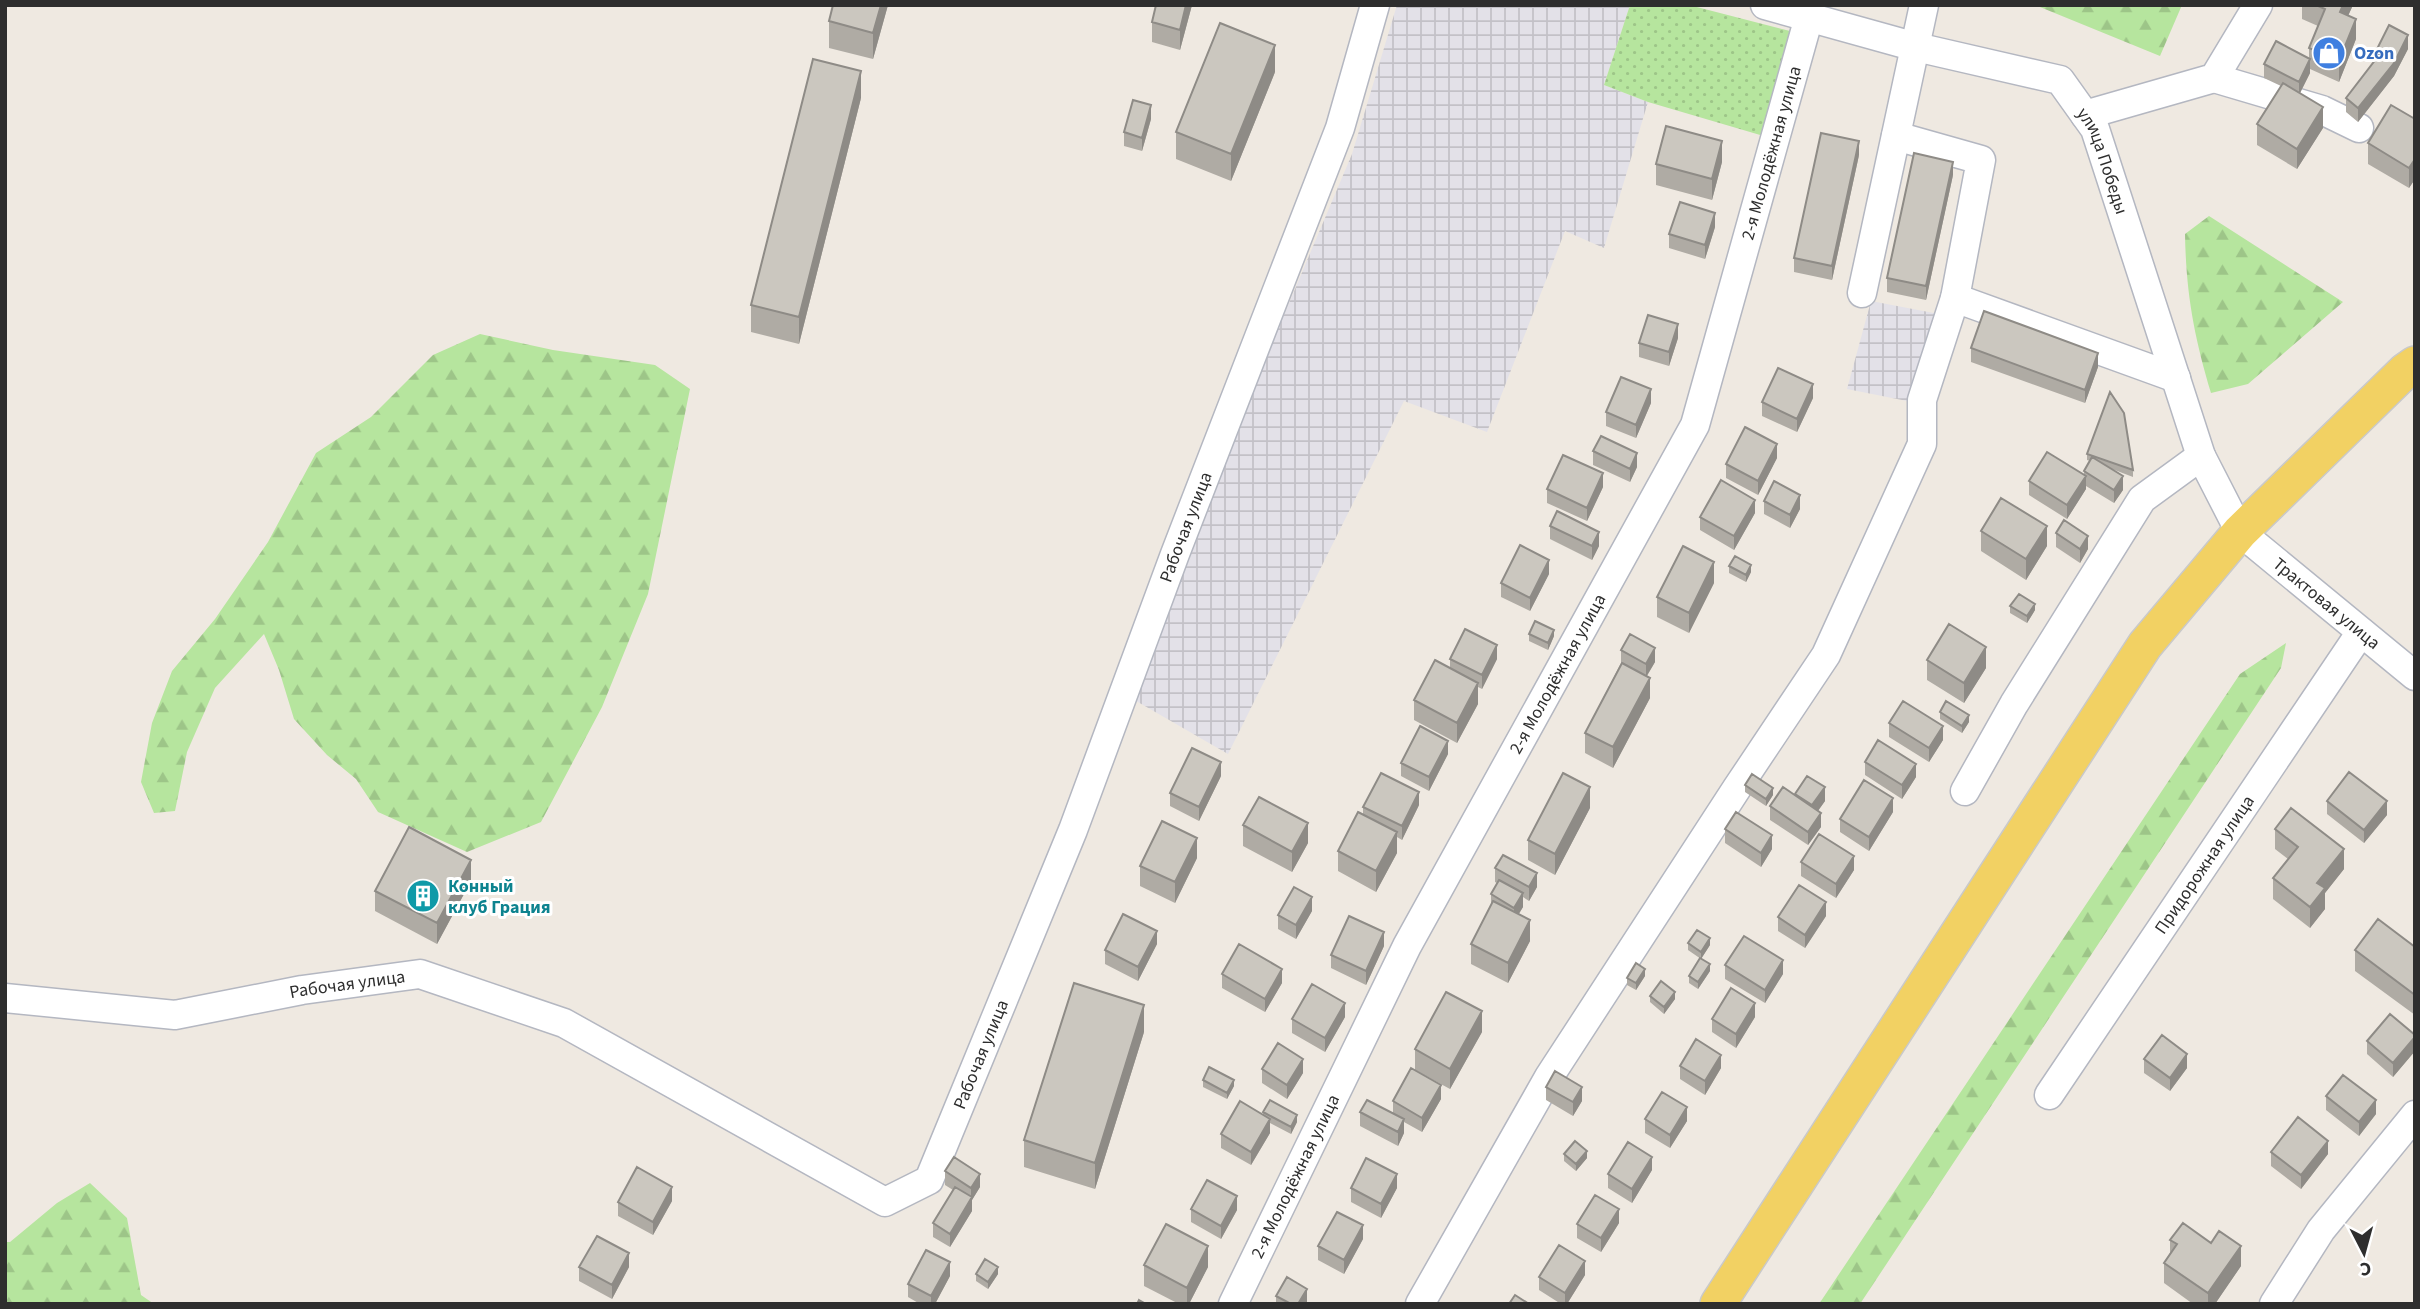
<svg xmlns="http://www.w3.org/2000/svg" width="2420" height="1309" viewBox="0 0 2420 1309" font-family="'Source Sans 3',sans-serif">
<style>
.industrial{fill:url(#industrial-grid)}
.grass{fill:url(#grass-dots)}
.forest{fill:url(#forest-firs)}
.lines{fill:none;stroke-linecap:round;stroke-linejoin:round}
.minor-casing{stroke:#b4b7c1;stroke-width:31}
.major-casing{stroke:#c9c9c9;stroke-width:38}
.minor{stroke:#fff;stroke-width:28}
.major{stroke:#f2d163;stroke-width:35}
.wall{fill:#afaba4}
.shaded-wall{fill:#8e8b86}
.building{fill:#cbc7bf;stroke:#8e8b86;stroke-width:2}
.labels{text-anchor:middle;stroke-width:6;stroke-linejoin:round;paint-order:stroke}
.shop-label{font-size:18px;font-weight:bold;fill:#366cbe;stroke:#fff;text-anchor:start}
.street-label{font-size:18px;fill:#2e2e2e;stroke:#fff}
.culture-label{font-size:18px;font-weight:bold;fill:#0d838f;stroke:#fff;text-anchor:start}
</style>
<defs>
<pattern id="industrial-grid" width="8" height="8" patternUnits="userSpaceOnUse" patternTransform="scale(1.75)"><rect width="8" height="8" fill="#e3e1e8"/><path d="M0 4h8M4 0v8" fill="none" stroke="#c3c1c7"/></pattern>
<pattern id="grass-dots" width="8" height="8" patternUnits="userSpaceOnUse" patternTransform="scale(1.75)"><rect width="8" height="8" fill="#b6e59e"/><path d="M2 2h.1M6 6h.1" fill="none" stroke="#9dc588" stroke-width="1.8" stroke-linecap="round"/></pattern>
<pattern id="forest-firs" width="22" height="20" patternUnits="userSpaceOnUse" patternTransform="scale(1.75)"><rect width="22" height="20" fill="#b6e59e"/><path d="M5 1l3.5 6h-7zM16 11l3.5 6h-7z" fill="#9dc588"/></pattern>
</defs>
<rect width="100%" height="100%" fill="#efe9e1"/>
<path class="industrial" d="M1397,5H1630L1604,85L1648,102L1604,248L1565,231L1487,432L1404,401L1228,754L1124,694L1352,154Z
M1871,301L1939,314L1912,402L1847,389Z"/>
<path class="grass" d="M1630,5H1689L1790,31L1795,40L1767,137L1648,102L1604,85Z"/>
<path class="forest" d="M2035,5H2182L2160,56Z
M2209,216L2343,302L2248,384L2211,393C2194,336 2186,293 2185,234Z
M480,334L553,350L655,365L690,389L648,594L602,707L541,822L467,852L378,812L356,779L327,755L294,719L279,670L264,634L215,688L187,752L175,811L154,813L141,782L152,723L172,671L215,619L268,542L316,453L371,417L433,355Z
M2286,643L2281,668L1860,1304H1819L2240,674Z
M90,1183L127,1218L141,1295L154,1304H5V1242H10L57,1203Z"/>
<g class="lines">
<defs>
<g id="minor">
<path id="s1" d="M1765,5L1916,47L2060,80L2095,129L2201,456L2240,532L2415,676"/>
<path d="M2214,78L2322,110L2359,128"/>
<path d="M2085,115L2214,78L2258,5"/>
<path d="M1862,293L1924,5"/>
<path d="M1955,298L2176,378"/>
<path d="M1965,791L2014,704L2142,499L2201,456"/>
<path id="s2" d="M5,998L175,1015L302,990L420,974L564,1023L885,1202L929,1180L1073,830L1175,554L1340,128L1375,5"/>
<path id="s3" d="M2049,1095L2361,632"/>
<path id="s4" d="M1233,1304L1407,946L1695,425L1809,17"/>
<path d="M1420,1304L1549,1077L1737,788L1826,655L1922,444V400L1955,298L1981,160L1896,136"/>
<path d="M2274,1304L2321,1230L2415,1115"/>
</g>
<path id="major" d="M1718,1304L2145,645L2240,532L2405,371L2415,364"/>
</defs>
<use href="#minor" class="minor-casing"/>
<use href="#major" class="major-casing"/>
<use href="#minor" class="minor"/>
<use href="#major" class="major"/>
</g>
<path class="wall" d="M888,5L873,59L829,48V21Z
M1156,5H1192L1180,50L1152,42V22Z
M2302,5H2353L2348,16L2356,39L2339,82L2310,69V73L2300,93L2323,128L2297,169L2257,145V124L2281,86L2264,78V64L2309,58V48L2318,26L2302,19Z
M2408,49L2394,76L2358,122L2346,112V98L2375,61V53Z
M1275,72L1231,181L1176,159V132Z
M861,98L799,344L751,332V305Z
M1151,119L1142,151L1124,146V132Z
M2415,119V179L2409,188L2368,164V143Z
M1859,155L1832,280L1794,272V258Z
M1722,162L1712,200L1656,185V164Z
M1953,175L1926,300L1887,292V278Z
M1715,227L1705,259L1669,248V234Z
M1678,338L1669,366L1639,357V343Z
M1971,348L2098,367L2085,403L1971,362Z
M1813,398L1797,432L1762,416V402Z
M1651,403L1636,438L1606,426V412Z
M1593,451L1637,467L1630,482L1593,465Z
M2087,454L2133,470V477L2112,469L2123,490L2114,503L2086,486V489L2067,519L2029,495V481L2084,474V471L2090,461L2087,460Z
M1777,458L1758,495L1726,478V464Z
M1603,487L1587,521L1547,503V489Z
M1764,501L1800,509L1790,528L1764,514Z
M1755,513L1734,550L1700,530V517Z
M1550,526L1599,546L1592,560L1550,539Z
M1981,531L2047,546L2026,580L1981,551Z
M2056,533L2088,549L2080,563L2056,547Z
M1729,566L1751,572L1746,582L1729,573Z
M1549,574L1530,611L1501,597V583Z
M1714,583L1689,633L1657,617V597Z
M2010,606L2035,610L2027,623L2010,613Z
M1529,634L1554,636L1548,650L1529,641Z
M1621,650L1655,662L1647,676L1650,698L1613,768L1585,753V733L1621,663Z
M1450,659H1497L1482,689L1478,687V704L1457,743L1414,720V700L1450,668Z
M1927,660L1986,668L1964,703L1927,680Z
M1940,712L1969,722L1962,733L1940,719Z
M1889,723L1943,740L1929,762L1889,737Z
M1448,754L1429,791L1401,776V763Z
M1865,762L1916,777L1902,799L1865,775Z
M1221,776L1199,821L1170,806V793Z
M1745,785L1773,795L1766,806L1745,792Z
M1795,794L1825,801L1818,811L1821,827L1808,845L1770,820V806L1795,796Z
M2327,801L2387,815L2364,843L2327,814Z
M1419,805L1402,840L1397,837V853L1376,892L1338,871V851L1363,815V807Z
M1590,808L1555,875L1528,860V840Z
M1893,812L1869,851L1840,832V819Z
M1243,825L1308,843L1292,872L1243,846Z
M1725,829L1772,849L1761,867L1725,843Z
M2275,829L2344,869L2325,893V909L2310,928L2273,899V878L2288,859L2275,849Z
M1197,858L1175,903L1140,886V866Z
M1801,862L1854,870L1836,898L1801,876Z
M1495,868L1537,887L1529,901L1523,897V907L1519,914L1530,941L1508,983L1471,964V944L1491,905V894L1497,883L1495,882Z
M471,881L437,944L375,911V891Z
M1312,911L1296,939L1278,929V915Z
M1826,916L1805,948L1778,931V917Z
M1688,943L1710,945L1701,959L1688,950Z
M1157,944L1138,981L1105,964V950Z
M1384,946L1366,985L1331,968V955Z
M2415,947V1015L2355,971V950Z
M1725,965L1783,974L1765,1003L1725,979Z
M1710,971L1698,989L1689,983V976Z
M1222,974L1282,983L1265,1012L1222,988Z
M1645,976L1636,990L1627,985V978Z
M1650,996L1675,999L1664,1014L1650,1002Z
M1345,1017L1325,1052L1292,1033V1019Z
M1755,1017L1736,1048L1712,1032V1019Z
M1144,1032L1095,1189L1024,1167V1140Z
M1482,1032L1450,1089L1415,1070V1049Z
M2415,1035V1051L2393,1077L2367,1054V1041Z
M2144,1059L2187,1068L2170,1091L2144,1073Z
M1680,1066L1721,1068L1705,1095L1680,1079Z
M1262,1069L1303,1073L1287,1099L1262,1083Z
M1203,1080L1234,1086L1227,1099L1203,1087Z
M1546,1087L1582,1101L1573,1116L1546,1100Z
M2326,1096L2376,1114L2359,1136L2326,1110Z
M1441,1099L1422,1132L1404,1122V1133L1398,1146L1360,1126V1112L1393,1113V1101Z
M1263,1112L1297,1122L1291,1134L1270,1123V1133L1251,1165L1221,1148V1134L1263,1115Z
M1645,1119L1687,1121L1670,1148L1645,1133Z
M2271,1152L2328,1154L2301,1189L2271,1166Z
M1564,1154L1587,1158L1576,1171L1564,1161Z
M1652,1170L1632,1203L1608,1188V1174Z
M945,1171L980,1187L972,1200V1211L950,1247L933,1237V1223L953,1190L945,1185Z
M1351,1188H1397L1381,1218L1351,1202Z
M672,1201L653,1235L618,1216V1202Z
M1191,1209L1237,1210L1221,1239L1191,1222Z
M1619,1223L1601,1252L1577,1238V1224Z
M1363,1239L1344,1274L1318,1260V1246Z
M2170,1240L2241,1266L2215,1304H2193L2164,1283V1263L2170,1253Z
M1144,1265L1208,1267L1189,1304H1179L1144,1286Z
M579,1267H629L612,1299L579,1281Z
M976,1274H998L988,1289L976,1281Z
M1585,1275L1567,1304H1561L1539,1290V1277Z
M950,1276L935,1304H920L908,1297V1284Z
M1276,1296L1307,1302L1306,1304H1276Z"/>
<path class="shaded-wall" d="M881,5H888L873,59V33Z
M1186,5H1192L1180,50V30Z
M2343,5H2353L2340,33V12Z
M2356,19V39L2339,82V61Z
M2408,35V49L2394,76L2358,122V108Z
M1275,45V72L1231,181V154Z
M2310,59V73L2299,95V82Z
M861,71V98L799,344V317Z
M1151,105V119L1142,151V138Z
M2323,107V128L2297,169V149Z
M1722,141V162L1712,200V179Z
M1859,141V155L1832,280V266Z
M2415,159V179L2409,188V168Z
M1953,162V175L1926,300V286Z
M1715,213V227L1705,259V245Z
M1678,324V338L1669,366V352Z
M2098,353V367L2085,403V390Z
M1813,384V398L1797,432V419Z
M1651,389V403L1636,438V425Z
M1777,444V458L1758,495V481Z
M1637,453V467L1630,482V469Z
M1603,473V487L1587,521V508Z
M2086,476V489L2067,519V505Z
M2123,476V490L2114,503V490Z
M1800,495V509L1790,528V515Z
M1755,500V513L1734,550V536Z
M2047,526V546L2026,580V559Z
M1599,532V546L1592,560V546Z
M2088,536V549L2080,563V549Z
M1549,560V574L1530,611V598Z
M1714,562V583L1689,633V613Z
M1751,565V572L1746,582V575Z
M2035,604V610L2027,623V616Z
M1554,630V636L1548,650V643Z
M1497,645V659L1482,689V675Z
M1986,647V668L1964,703V683Z
M1655,648V662L1646,677V664Z
M1650,678V698L1613,768V747Z
M1478,683V704L1457,743V723Z
M1969,715V722L1962,733V726Z
M1943,726V740L1929,762V748Z
M1448,741V754L1429,791V777Z
M1221,762V776L1199,821V807Z
M1916,764V777L1902,799V785Z
M1590,787V808L1555,875V854Z
M1825,787V801L1812,819V805Z
M1773,788V795L1766,806V799Z
M1419,792V805L1402,840V826Z
M1893,798V812L1869,851V837Z
M2387,801V815L2364,843V830Z
M1821,813V827L1808,845V832Z
M1308,823V843L1292,872V852Z
M1397,832V853L1376,892V871Z
M1772,835V849L1761,867V853Z
M1197,838V858L1175,903V882Z
M2344,849V869L2325,893V909L2310,928V907L2317,883Z
M1854,856V870L1836,898V884Z
M471,860V881L437,944V923Z
M1537,873V887L1529,901V887Z
M1523,893V907L1514,921V908Z
M1312,897V911L1296,939V925Z
M1826,902V916L1805,948V935Z
M1530,920V941L1508,983V963Z
M1157,931V944L1138,981V967Z
M1384,932V946L1366,985V971Z
M1710,938V945L1701,959V952Z
M1783,960V974L1765,1003V990Z
M1710,964V971L1698,989V982Z
M1282,969V983L1265,1012V999Z
M1645,969V976L1636,990V983Z
M1675,992V999L1664,1014V1007Z
M1345,1003V1017L1325,1052V1038Z
M1755,1003V1017L1736,1048V1034Z
M1144,1005V1032L1095,1189V1163Z
M1482,1011V1032L1450,1089V1069Z
M2415,1037V1051L2393,1077V1063Z
M2187,1054V1068L2170,1091V1078Z
M1721,1055V1068L1705,1095V1081Z
M1303,1059V1073L1287,1099V1085Z
M1234,1080V1086L1227,1099V1093Z
M1441,1085V1099L1422,1132V1118Z
M1582,1087V1101L1573,1116V1102Z
M2376,1100V1114L2359,1136V1122Z
M1687,1107V1121L1670,1148V1135Z
M1297,1115V1122L1291,1134V1127Z
M1270,1119V1133L1251,1165V1152Z
M1404,1119V1133L1398,1146V1132Z
M2328,1141V1154L2301,1189V1175Z
M1587,1151V1158L1576,1171V1164Z
M1652,1157V1170L1632,1203V1189Z
M980,1174V1187L972,1200V1211L950,1247V1234L971,1200V1188Z
M1397,1174V1188L1381,1218V1204Z
M672,1187V1201L653,1235V1222Z
M1237,1196V1210L1221,1239V1226Z
M1619,1209V1223L1601,1252V1238Z
M1363,1225V1239L1344,1274V1260Z
M1208,1246V1267L1189,1304H1187V1288Z
M2241,1246V1266L2215,1304H2208V1293Z
M629,1253V1267L612,1299V1285Z
M1585,1261V1275L1567,1304H1565V1293Z
M950,1262V1276L935,1304H931V1296Z
M998,1267V1274L988,1289V1282Z
M1307,1289V1302L1306,1304H1298Z"/>
<path class="building" d="M833,5H881L873,33L829,21Z
M1156,5H1186L1180,30L1152,22Z
M2316,5H2343L2340,12L2356,19L2339,61L2309,48L2325,9Z
M1220,23L1275,45L1231,154L1176,132Z
M2389,25L2408,35L2394,63L2358,108L2346,98L2379,55L2375,53Z
M2276,41L2310,59L2299,82L2264,64Z
M813,59L861,71L799,317L751,305Z
M2283,83L2323,107L2297,149L2257,124Z
M1133,100L1151,105L1142,138L1124,132Z
M2391,105L2415,119V159L2409,168L2368,143Z
M1666,126L1722,141L1712,179L1656,164Z
M1821,133L1859,141L1832,266L1794,258Z
M1914,153L1953,162L1926,286L1887,278Z
M1680,202L1715,213L1705,245L1669,234Z
M1984,311L2098,353L2085,390L1971,348Z
M1648,315L1678,324L1669,352L1639,343Z
M1778,368L1813,384L1797,419L1762,402Z
M1621,377L1651,389L1636,425L1606,412Z
M2110,392L2124,413L2133,470L2087,454Z
M1745,427L1777,444L1758,481L1726,464Z
M1601,436L1637,453L1630,469L1593,451Z
M2047,452L2086,476L2067,505L2029,481Z
M1563,455L1603,473L1587,508L1547,489Z
M2092,457L2123,476L2114,490L2084,471Z
M1721,480L1755,500L1734,536L1700,517Z
M1774,481L1800,495L1790,515L1764,501Z
M2001,498L2047,526L2026,559L1981,531Z
M1557,511L1599,532L1592,546L1550,526Z
M2064,520L2088,536L2080,549L2056,533Z
M1520,545L1549,560L1530,598L1501,583Z
M1683,546L1714,562L1689,613L1657,597Z
M1735,556L1751,565L1746,575L1729,566Z
M2019,594L2035,604L2027,616L2010,606Z
M1535,621L1554,630L1548,643L1529,634Z
M1949,624L1986,647L1964,683L1927,660Z
M1465,629L1497,645L1482,675L1450,659Z
M1630,634L1655,648L1646,664L1621,650Z
M1435,660L1478,683L1457,723L1414,700Z
M1622,663L1650,678L1613,747L1585,733Z
M1903,701L1943,726L1929,748L1889,723Z
M1946,701L1969,715L1962,726L1940,712Z
M1420,726L1448,741L1429,777L1401,763Z
M1878,740L1916,764L1902,785L1865,762Z
M1192,748L1221,762L1199,807L1170,793Z
M2349,772L2387,801L2364,830L2327,801Z
M1381,773L1419,792L1402,826L1363,807Z
M1563,773L1590,787L1555,854L1528,840Z
M1752,774L1773,788L1766,799L1745,785Z
M1807,776L1825,787L1812,805L1795,794Z
M1864,780L1893,798L1869,837L1840,819Z
M1783,787L1821,813L1808,832L1770,806Z
M1259,797L1308,823L1292,852L1243,825Z
M2291,808L2344,849L2317,883L2325,888L2310,907L2273,878L2298,847L2275,829Z
M1358,812L1397,832L1376,871L1338,851Z
M1736,812L1772,835L1761,853L1725,829Z
M1162,821L1197,838L1175,882L1140,866Z
M409,827L471,860L437,923L375,891Z
M1819,834L1854,856L1836,884L1801,862Z
M1503,855L1537,873L1529,887L1495,868Z
M1499,880L1523,893L1514,908L1491,894Z
M1799,885L1826,902L1805,935L1778,917Z
M1294,887L1312,897L1296,925L1278,915Z
M1493,901L1530,920L1508,963L1471,944Z
M1123,914L1157,931L1138,967L1105,950Z
M1349,916L1384,932L1366,971L1331,955Z
M2378,919L2415,947V995L2355,950Z
M1697,930L1710,938L1701,952L1688,943Z
M1744,936L1783,960L1765,990L1725,965Z
M1239,944L1282,969L1265,999L1222,974Z
M1700,958L1710,964L1698,982L1689,976Z
M1636,963L1645,969L1636,983L1627,978Z
M1661,981L1675,992L1664,1007L1650,996Z
M1074,983L1144,1005L1095,1163L1024,1140Z
M1312,984L1345,1003L1325,1038L1292,1019Z
M1731,988L1755,1003L1736,1034L1712,1019Z
M1446,992L1482,1011L1450,1069L1415,1049Z
M2390,1014L2415,1035V1037L2393,1063L2367,1041Z
M2162,1035L2187,1054L2170,1078L2144,1059Z
M1696,1039L1721,1055L1705,1081L1680,1066Z
M1278,1043L1303,1059L1287,1085L1262,1069Z
M1209,1067L1234,1080L1227,1093L1203,1080Z
M1411,1068L1441,1085L1422,1118L1393,1101Z
M1555,1071L1582,1087L1573,1102L1546,1087Z
M2343,1075L2376,1100L2359,1122L2326,1096Z
M1662,1092L1687,1107L1670,1135L1645,1119Z
M1270,1100L1297,1115L1291,1127L1263,1112Z
M1367,1100L1404,1119L1398,1132L1360,1112Z
M1240,1101L1270,1119L1251,1152L1221,1134Z
M2298,1117L2328,1141L2301,1175L2271,1152Z
M1575,1141L1587,1151L1576,1164L1564,1154Z
M1628,1142L1652,1157L1632,1189L1608,1174Z
M954,1157L980,1174L971,1188L945,1171Z
M1366,1158L1397,1174L1381,1204L1351,1188Z
M637,1167L672,1187L653,1222L618,1202Z
M1207,1180L1237,1196L1221,1226L1191,1209Z
M955,1187L972,1197L950,1234L933,1223Z
M1595,1195L1619,1209L1601,1238L1577,1224Z
M1337,1212L1363,1225L1344,1260L1318,1246Z
M2183,1223L2211,1243L2219,1231L2241,1246L2208,1293L2164,1263L2177,1244L2170,1240Z
M1166,1224L1208,1246L1187,1288L1144,1265Z
M597,1236L629,1253L612,1285L579,1267Z
M1559,1245L1585,1261L1565,1293L1539,1277Z
M926,1250L950,1262L931,1296L908,1284Z
M985,1259L998,1267L988,1282L976,1274Z
M1287,1277L1307,1289L1298,1304H1291L1276,1296Z
M1515,1295L1529,1304H1509Z
M1139,1300L1146,1304H1137Z"/>
<defs>
<symbol id="shop-disc" viewBox="-11 -11 22 22"><circle r="9.5" fill="#3f7fe0" stroke="#fff"/><path d="M-5-2.5h2.3a2.7 3.5 0 0 1 5.4 0H5L5.5 6h-11ZM-1.5-2.5h3a1.5 2.3 0 0 0-3 0Z" fill="#fff"/></symbol>
<symbol id="building-disc" viewBox="-11 -11 22 22"><circle r="9.5" fill="#0f9aa8" stroke="#fff"/><path d="M-4-6H4V6H1V3H-1V6H-4ZM-2.5-4.3h1.7v1.8h-1.7ZM.8-4.3h1.7v1.8H.8ZM-2.5-1h1.7V.8h-1.7ZM.8-1h1.7V.8H.8Z" fill="#fff"/></symbol>
</defs>
<g fill-rule="evenodd">
<use href="#shop-disc" x="2310" y="34" width="38" height="38"/>
<use href="#building-disc" x="404" y="877" width="38" height="38"/>
</g>
<g class="labels">
<g class="shop-label">
<text x="2354" y="59">Ozon</text>
</g>
<g class="street-label">
<text dy="6" stroke="none"><textPath href="#s4" startOffset="1276">2-я Молодёжная улица</textPath></text>
<text dy="6" stroke="none"><textPath href="#s1" startOffset="397">улица Победы</textPath></text>
<text dy="6" stroke="none"><textPath href="#s2" startOffset="1690">Рабочая улица</textPath></text>
<text dy="6" stroke="none"><textPath href="#s1" startOffset="906">Трактовая улица</textPath></text>
<text dy="6" stroke="none"><textPath href="#s4" startOffset="709">2-я Молодёжная улица</textPath></text>
<text dy="6" stroke="none"><textPath href="#s3" startOffset="278">Придорожная улица</textPath></text>
<text dy="6" stroke="none"><textPath href="#s2" startOffset="346">Рабочая улица</textPath></text>
<text dy="6" stroke="none"><textPath href="#s2" startOffset="1124">Рабочая улица</textPath></text>
<text dy="6" stroke="none"><textPath href="#s4" startOffset="142">2-я Молодёжная улица</textPath></text>
</g>
<g class="culture-label">
<text x="448" y="892">Конный<tspan x="448" dy="21">клуб Грация</tspan></text>
</g>
</g>
<rect width="2420" height="1309" fill="none" stroke="#2e2e2e" stroke-width="14"/>
<g transform="translate(2364 1253) rotate(174)" stroke="#ffffff" stroke-width="5" paint-order="stroke">
<path d="M0-5L12 26L0 18L-12 26Z" fill="#2e2e2e"/>
<text y="-10" font-size="19" font-weight="bold" text-anchor="middle" fill="#2e2e2e">С</text>
</g>
</svg>
